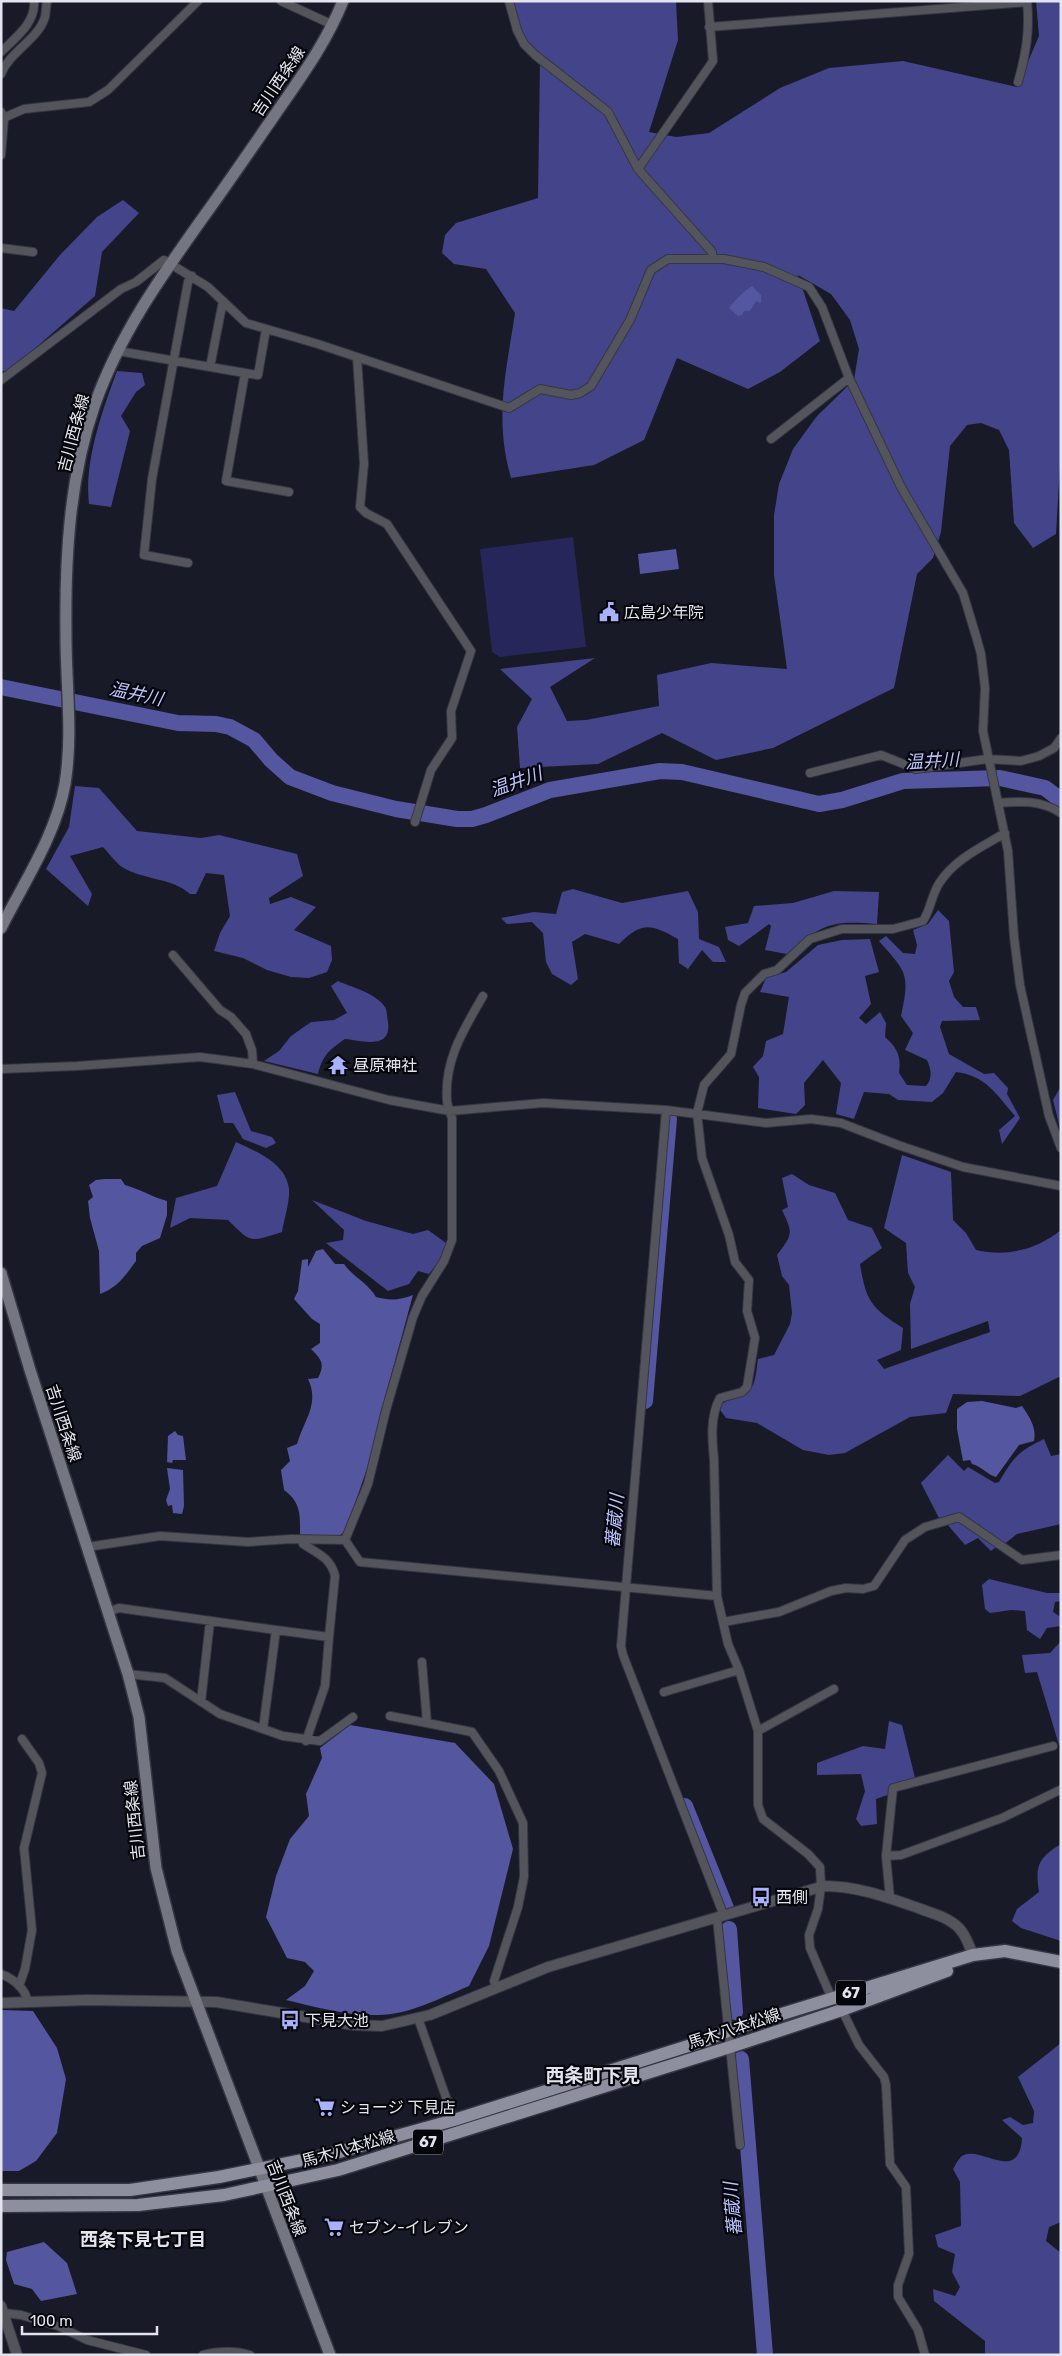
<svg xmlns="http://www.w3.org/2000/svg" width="1062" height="2356" viewBox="0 0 1062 2356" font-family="Rubik,'Noto Sans JP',sans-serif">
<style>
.green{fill:#27265b}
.forest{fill:#43448a}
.water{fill:#54569f}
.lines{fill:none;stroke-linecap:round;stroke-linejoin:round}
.river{stroke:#54569f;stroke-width:16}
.minor-casing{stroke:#353643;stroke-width:10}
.tertiary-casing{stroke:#353643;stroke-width:12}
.secondary-casing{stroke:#353643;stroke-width:14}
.primary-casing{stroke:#353643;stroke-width:15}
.minor{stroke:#54555c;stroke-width:8}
.tertiary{stroke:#54555c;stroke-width:10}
.secondary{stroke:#747681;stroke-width:11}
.primary{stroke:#8d8f9e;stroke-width:12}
.labels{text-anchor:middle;stroke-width:4.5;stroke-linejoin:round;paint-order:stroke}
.shield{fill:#05060b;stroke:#a0a1aa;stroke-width:1}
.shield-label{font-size:15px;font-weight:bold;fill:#e3e4ee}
.street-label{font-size:16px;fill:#e3e4ee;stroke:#05060b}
.poi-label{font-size:16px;fill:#e3e4ee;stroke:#05060b;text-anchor:start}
.water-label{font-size:18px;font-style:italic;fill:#bbc1ff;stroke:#05060b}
.neighbourhood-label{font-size:18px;font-weight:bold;fill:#e3e4ee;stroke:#05060b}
.quarter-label{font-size:19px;font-weight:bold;fill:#e3e4ee;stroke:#05060b}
</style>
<rect width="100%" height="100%" fill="#191a27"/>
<path class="green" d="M573,537L586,647L500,657L492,652L480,549Z"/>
<path class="forest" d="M509,1H676L678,40L649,132L676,137L709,133L780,88L829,68L903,61L1017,87L1039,36L1036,1H1061V448L1056,534L1033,548L1014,523L1009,450L999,430L981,423L967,425L950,446L941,532L933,558L917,574L894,688L773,748L716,760L662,733L598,764L520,768L517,727L532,699L500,669L595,658L550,687L567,721L586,720L659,706L657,675L711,663L787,669L774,575V515L779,484L793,449L817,416L854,380L859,349L850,320L831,294L798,275L820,341L780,372L748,389L677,358L644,440L594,465L511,478C494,418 506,373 515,313L486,269L454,264L442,253L445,235L456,223L538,198L540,61L519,36Z
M123,200L139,213L102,252L95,296L9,371H1V308L14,311L60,255L97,217Z
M117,371L142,373L145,385L136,392L121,416L130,431L111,507L89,504C84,462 102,411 117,371Z
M75,786L99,788L137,831L201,838L219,835L297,854L303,876L269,898L270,904L291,897L316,907L294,930L331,946L332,960L327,972L309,978L291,977L267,970L243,958L214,951L220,933L230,916L224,875L206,873L196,894H190C173,878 143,880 122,867C115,862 109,853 103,847L70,856L92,894L88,906L46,869L69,827Z
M573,889L622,903L688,891L698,912L699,939L719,947L726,962H713L702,950L688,969L679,963L678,939C651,924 642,921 619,944L585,934L572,942L578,979L571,985L552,974L546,962L543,933L532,922L507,924L501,918L534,912L556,914L562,892Z
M834,891L879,892L877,924C831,920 822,924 787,954L765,950L771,926L769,924L739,946L728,940L725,927L748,923L754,906L793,903Z
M938,910L949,921L954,972L949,981L954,997L963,1007H976L980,1020L942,1021L940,1027L949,1054L984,1074L994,1073L1008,1088L1007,1094L1020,1118L1002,1144L999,1130L1015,1116C997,1095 985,1075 956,1072L943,1093L932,1102L898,1100L889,1094L864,1092L854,1119L836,1114L841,1083L823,1060L804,1083L805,1105L796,1114L758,1108L759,1077L753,1067L763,1056L766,1041L783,1034L789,997L760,992L766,978L786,972L818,945L842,940L870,939L879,972L865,976L871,1004L859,1018L866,1024L880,1012L886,1023L885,1037C898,1049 901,1056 899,1073L907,1085L926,1086C933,1078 931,1069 927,1060L905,1050L913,1033L901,1016C910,973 907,973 879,941L886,936L903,953L915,954L917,945L913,930L928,924Z
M338,981C351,987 376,993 385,1007C387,1010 387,1017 388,1022C392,1050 362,1041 345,1039C330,1049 322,1056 318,1074L264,1061L279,1051L291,1036L311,1022L334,1020L347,1013L331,986Z
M1061,1086V1132L1053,1100Z
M235,1092L251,1131L272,1137L276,1143L266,1148L243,1139L233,1123H224L217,1095Z
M236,1142C257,1152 286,1163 289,1189C290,1202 284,1219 282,1232C250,1242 252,1244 228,1220L190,1218L170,1228L176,1198L217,1186Z
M902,1155L951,1172L953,1220L966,1233L976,1250C1007,1257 1036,1250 1061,1230V1376L1020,1396L953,1394L946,1413L910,1417L845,1453L829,1455L803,1450L757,1423L726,1418L718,1407C730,1397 732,1401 744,1395C756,1390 756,1371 758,1359L774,1355L790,1324L792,1313L789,1285L782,1276L777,1255C793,1234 793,1233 782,1210L788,1207L782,1178L792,1174L809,1185L835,1193L848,1220L872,1228L882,1248L860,1264C866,1301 871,1308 903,1328L901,1350L877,1360L884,1369L990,1332L988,1321L911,1349L910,1304L915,1287L908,1273L906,1243L884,1228Z
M312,1200L366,1221L413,1234L428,1230L446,1243L439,1261L429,1274L418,1271L409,1284L388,1291L326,1243L343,1240L344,1230Z
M1044,1439L1051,1456L1061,1454V1524L1017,1534L1003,1545L959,1514L939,1518L921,1483L948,1455L964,1471L968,1467L995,1483L999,1482C1014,1457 1017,1452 1044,1439Z
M959,1519L997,1546L991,1551L978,1538L965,1545L947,1524Z
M989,1579L1047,1593H1061V1601L1055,1602L1053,1612L1061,1617V1626L1047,1628L1040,1639L1027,1630L1025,1611L1011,1610L990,1613L985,1609L982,1585Z
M1061,1641V1744L1059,1745L1037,1672L1025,1673L1022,1655L1050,1653Z
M889,1721L902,1725L915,1778L893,1785L890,1794L876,1799L877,1824L861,1826L856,1819L865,1791L861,1774L817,1775V1763L863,1746L885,1749Z
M1061,1844V1941L1021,1928L1012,1921L1017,1909L1039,1892C1035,1866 1038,1858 1061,1844Z
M1061,2043V2222L1049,2227L1046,2241L1061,2253V2355H985V2341L934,2301L933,2289L955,2296L960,2287L952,2272L955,2254L938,2247L935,2235L961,2226L960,2182L953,2169C955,2166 958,2159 962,2156C980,2144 1019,2185 1022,2138L1002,2120L1010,2117L1023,2125L1033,2123L1034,2111L1018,2077Z"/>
<path class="water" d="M752,286L761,295V303L756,301L750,311H744L742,315L738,316L729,308C735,300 743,292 752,286Z
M676,549L679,569L640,574L638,554Z
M105,1179H121L125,1185C140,1189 152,1197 167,1201V1215L160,1238L142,1246L136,1253V1261C126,1275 117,1288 100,1294L99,1251L90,1218L88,1201L93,1197L89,1185L96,1180Z
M323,1249L335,1264H344C353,1277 368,1283 376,1297C390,1301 400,1300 413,1295L381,1412L369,1463L345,1532L340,1535L300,1536C300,1517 302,1503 284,1490L281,1470L290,1461L287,1448L297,1444C304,1420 320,1404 308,1379L318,1378C325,1364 322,1360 311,1349L320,1343V1324L312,1319L294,1299L298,1291L302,1260L308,1259V1267L316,1251Z
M982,1401L1016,1408L1022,1406C1029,1416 1037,1428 1034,1441L1019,1445L996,1477C986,1474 983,1467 972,1464L970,1460L963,1461L957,1429V1409L967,1402Z
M175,1431L178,1435L183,1436L186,1460H173L172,1463L167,1462L168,1436Z
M167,1468L183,1470L184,1506L182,1514L173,1513L172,1505L168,1506L166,1500L170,1489Z
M350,1725L455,1743L494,1784L513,1849L489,1946L469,1986C440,1998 409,2015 378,2015C347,2016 316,2007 286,2000L305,1986L314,1971L305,1962L287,1958L266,1917L276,1876L290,1839L309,1816L306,1794L322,1758L320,1748Z
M1,2010L33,2011L57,2048L66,2079L57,2133L36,2161L19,2171H1Z
M44,2242L67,2263L77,2294L41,2301L32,2289L14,2284L6,2260L7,2252Z"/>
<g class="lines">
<path class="river" d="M1,687L178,723L216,724L230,727L254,740L271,760L290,777L332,793L396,809L457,819H472L486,815L550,790L660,771L682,772L819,804L842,800L903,781L1000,778L1045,788L1061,800
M645,1401L669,1119
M685,1806L726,1908
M729,1929L735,2012
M741,2059L765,2355"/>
<defs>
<path id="minor" d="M281,1L333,25
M509,1L517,30L524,44L535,55L608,112L638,169L712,252V258
M709,27L1027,2
M1,52C15,38 36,23 34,1
M1,74C10,51 38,40 45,17C46,12 46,6 47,1
M1018,82C1026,54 1030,30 1027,1
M1,112L4,119L1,155
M1,119L24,109L89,102L108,90L198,1
M638,169L713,61L708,1
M1,248L33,252
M118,351L245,373L226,481L289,492
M357,357L364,464L360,507L366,513L387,524L471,651L451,711L452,738L431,770L415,822
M210,367L223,301
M245,373L258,375L266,329
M1,380L121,289L136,282L164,260L208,287L246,323L318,344L509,408L540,389L571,395L580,393L591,386L630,320L651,270L668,259H724L764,267L809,287L822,307L849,378L901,487L963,593L976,636L981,654L985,688L983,731L1008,851L1014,937L1020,985L1049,1116L1061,1148
M771,439L849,378
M188,563L144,555L152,479L188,282L192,276
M810,773L881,755L916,769L987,759L1021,761L1039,756L1054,748L1061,738
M998,803C1022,801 1040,800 1061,813
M173,955L220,1010L231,1017L246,1034L252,1050L253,1064
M1,1069L77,1066L200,1057L253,1064L389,1100L450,1111L543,1103L666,1110L766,1123L811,1119L841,1123L898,1145L963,1167L1061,1186
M666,1110L621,1646L623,1655L724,1916
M302,1540L303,1544C317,1553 331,1558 335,1576L329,1637
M345,1540L368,1484L386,1410L413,1317L422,1296L444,1261L452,1240V1118C450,1112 447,1106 447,1100C444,1060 464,1029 483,996
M345,1540L360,1562L717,1596
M87,1547L160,1536L248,1542L291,1539L345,1540
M108,1612L119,1608L276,1630L263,1729
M723,1622L779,1612L831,1591L846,1588L863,1589L874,1586L905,1540L925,1527L959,1517L1022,1560L1061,1555
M276,1630L329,1637L325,1686L306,1741
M422,1662L427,1723L472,1732L499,1771L523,1823L524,1877L518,1907L494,1981L497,1988
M128,1674L165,1678L220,1714L283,1736L320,1741L353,1717
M664,1692L739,1670
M201,1702L210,1621
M390,1716L427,1723
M758,1731L834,1689
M886,1856L901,1855L1002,1818L1060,1790
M890,1898L886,1856L893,1788L1053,1746
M717,1918L740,2145
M1,1974C14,1979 26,1989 28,2003
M19,1986L25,1969L32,1930L24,1848L42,1773L39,1763L22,1739
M832,1999L810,1948L809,1935L818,1909L821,1886L820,1867L808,1854L763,1819L758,1805V1731L739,1670L728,1644L717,1596L714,1459C712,1439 710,1416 720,1398L742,1392L747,1387L755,1338L747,1311L749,1280L735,1262L729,1235L702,1158L697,1113L704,1085L731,1054L741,1005L745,993L764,974L777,970L810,939L842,929H893L923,921C931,909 932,893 940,882C955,859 982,847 1005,833
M842,2010L859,2045L884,2077L886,2085L890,2164L906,2187L909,2254L898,2285V2297L918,2330L925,2355
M418,2018L454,2120
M4,2313L21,2315L58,2326L87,2340L146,2355
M203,2355C219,2351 233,2350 250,2355"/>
<path id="tertiary" d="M1,2003L88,2000L216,2002L354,2025L382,2026L430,2015L548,1967L824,1886C858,1886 889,1898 921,1909C931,1913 944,1916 953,1923C964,1930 968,1943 973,1955
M1,2306L17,2355"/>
<path id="secondary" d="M1,928C24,882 56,835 65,784C73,734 66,686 66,636C65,558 69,478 95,404C119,336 160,278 202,219C226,186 249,152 272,119C298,81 326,44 343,1
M1,1273L30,1370L128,1674L139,1717L156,1868L177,1951L330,2355"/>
<path id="primary" d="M1,2190H130L219,2177L332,2154L454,2120L707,2040L730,2030L973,1955L1005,1951L1061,1962
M1,2206L138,2205L224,2195L338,2170L730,2047L842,2010L947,1971"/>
</defs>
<use href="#minor" class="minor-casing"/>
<use href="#tertiary" class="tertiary-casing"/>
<use href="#secondary" class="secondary-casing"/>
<use href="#primary" class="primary-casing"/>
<use href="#minor" class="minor"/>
<use href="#tertiary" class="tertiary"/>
<use href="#secondary" class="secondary"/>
<use href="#primary" class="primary"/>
</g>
<defs>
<symbol id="civic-bare" viewBox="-9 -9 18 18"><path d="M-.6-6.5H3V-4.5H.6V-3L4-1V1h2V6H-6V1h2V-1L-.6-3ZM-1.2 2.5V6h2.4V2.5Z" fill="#a9b0fc" stroke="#05060b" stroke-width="2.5" paint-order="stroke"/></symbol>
<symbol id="temple-bare" viewBox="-9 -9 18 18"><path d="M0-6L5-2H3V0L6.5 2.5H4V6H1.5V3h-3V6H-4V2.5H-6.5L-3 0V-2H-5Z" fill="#a9b0fc" stroke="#05060b" stroke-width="2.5" paint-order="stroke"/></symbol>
<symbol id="bus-bare" viewBox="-9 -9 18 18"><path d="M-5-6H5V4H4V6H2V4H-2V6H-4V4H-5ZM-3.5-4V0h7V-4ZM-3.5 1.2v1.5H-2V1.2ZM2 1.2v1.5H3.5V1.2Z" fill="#a9b0fc" stroke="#05060b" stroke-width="2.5" paint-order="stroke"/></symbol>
<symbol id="supermarket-bare" viewBox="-9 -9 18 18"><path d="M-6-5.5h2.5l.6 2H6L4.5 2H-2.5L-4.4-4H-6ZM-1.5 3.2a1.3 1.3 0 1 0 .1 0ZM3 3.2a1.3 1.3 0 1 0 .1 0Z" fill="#a9b0fc" stroke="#05060b" stroke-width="2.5" paint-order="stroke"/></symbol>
</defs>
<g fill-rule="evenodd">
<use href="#civic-bare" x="595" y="598" width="28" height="28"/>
<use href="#temple-bare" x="324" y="1051" width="28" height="28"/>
<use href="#bus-bare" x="747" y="1883" width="28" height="28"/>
<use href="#bus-bare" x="276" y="2006" width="28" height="28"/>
<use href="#supermarket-bare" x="311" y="2093" width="28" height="28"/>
<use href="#supermarket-bare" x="320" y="2213" width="28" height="28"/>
</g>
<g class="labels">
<g class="shield">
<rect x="836" y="1980.5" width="30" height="25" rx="4"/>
<rect x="413" y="2129.5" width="30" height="25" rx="4"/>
</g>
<g class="shield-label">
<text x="851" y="1998">67</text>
<text x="428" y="2147">67</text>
</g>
<g class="street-label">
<text transform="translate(278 81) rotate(-56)" y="6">吉川西条線</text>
<text transform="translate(73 433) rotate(-75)" y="6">吉川西条線</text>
<text transform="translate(64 1423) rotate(72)" y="6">吉川西条線</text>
<text transform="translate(134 1820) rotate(-96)" y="6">吉川西条線</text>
<text transform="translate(734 2028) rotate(-18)" y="6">馬木八本松線</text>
<text transform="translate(348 2148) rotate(-16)" y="6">馬木八本松線</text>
<text transform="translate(287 2198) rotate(69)" y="6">吉川西条線</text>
</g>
<g class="poi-label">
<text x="624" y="618">広島少年院</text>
<text x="353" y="1071">昼原神社</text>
<text x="776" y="1903">西側</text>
<text x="305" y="2026">下見大池</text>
<text x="340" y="2113">ショージ 下見店</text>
<text x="349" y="2233">セブン-イレブン</text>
</g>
<g class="water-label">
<text transform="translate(136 694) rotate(12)" y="6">温井川</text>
<text transform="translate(932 761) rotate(-3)" y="6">温井川</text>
<text transform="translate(516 782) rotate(-20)" y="6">温井川</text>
<text transform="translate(615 1521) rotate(-85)" y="6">蕃蔵川</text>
<text transform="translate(733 2209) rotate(-95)" y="6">蕃蔵川</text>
</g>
<g class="neighbourhood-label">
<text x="143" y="2246">西条下見七丁目</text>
</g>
<g class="quarter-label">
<text x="593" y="2082">西条町下見</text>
</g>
</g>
<rect width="1062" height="2356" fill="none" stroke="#e3e4ee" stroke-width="5"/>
<path d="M22 2326v8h135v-8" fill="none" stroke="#e3e4ee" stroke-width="2.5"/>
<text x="30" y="2326" font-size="15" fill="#e3e4ee" stroke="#05060b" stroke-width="4" paint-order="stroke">100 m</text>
</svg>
